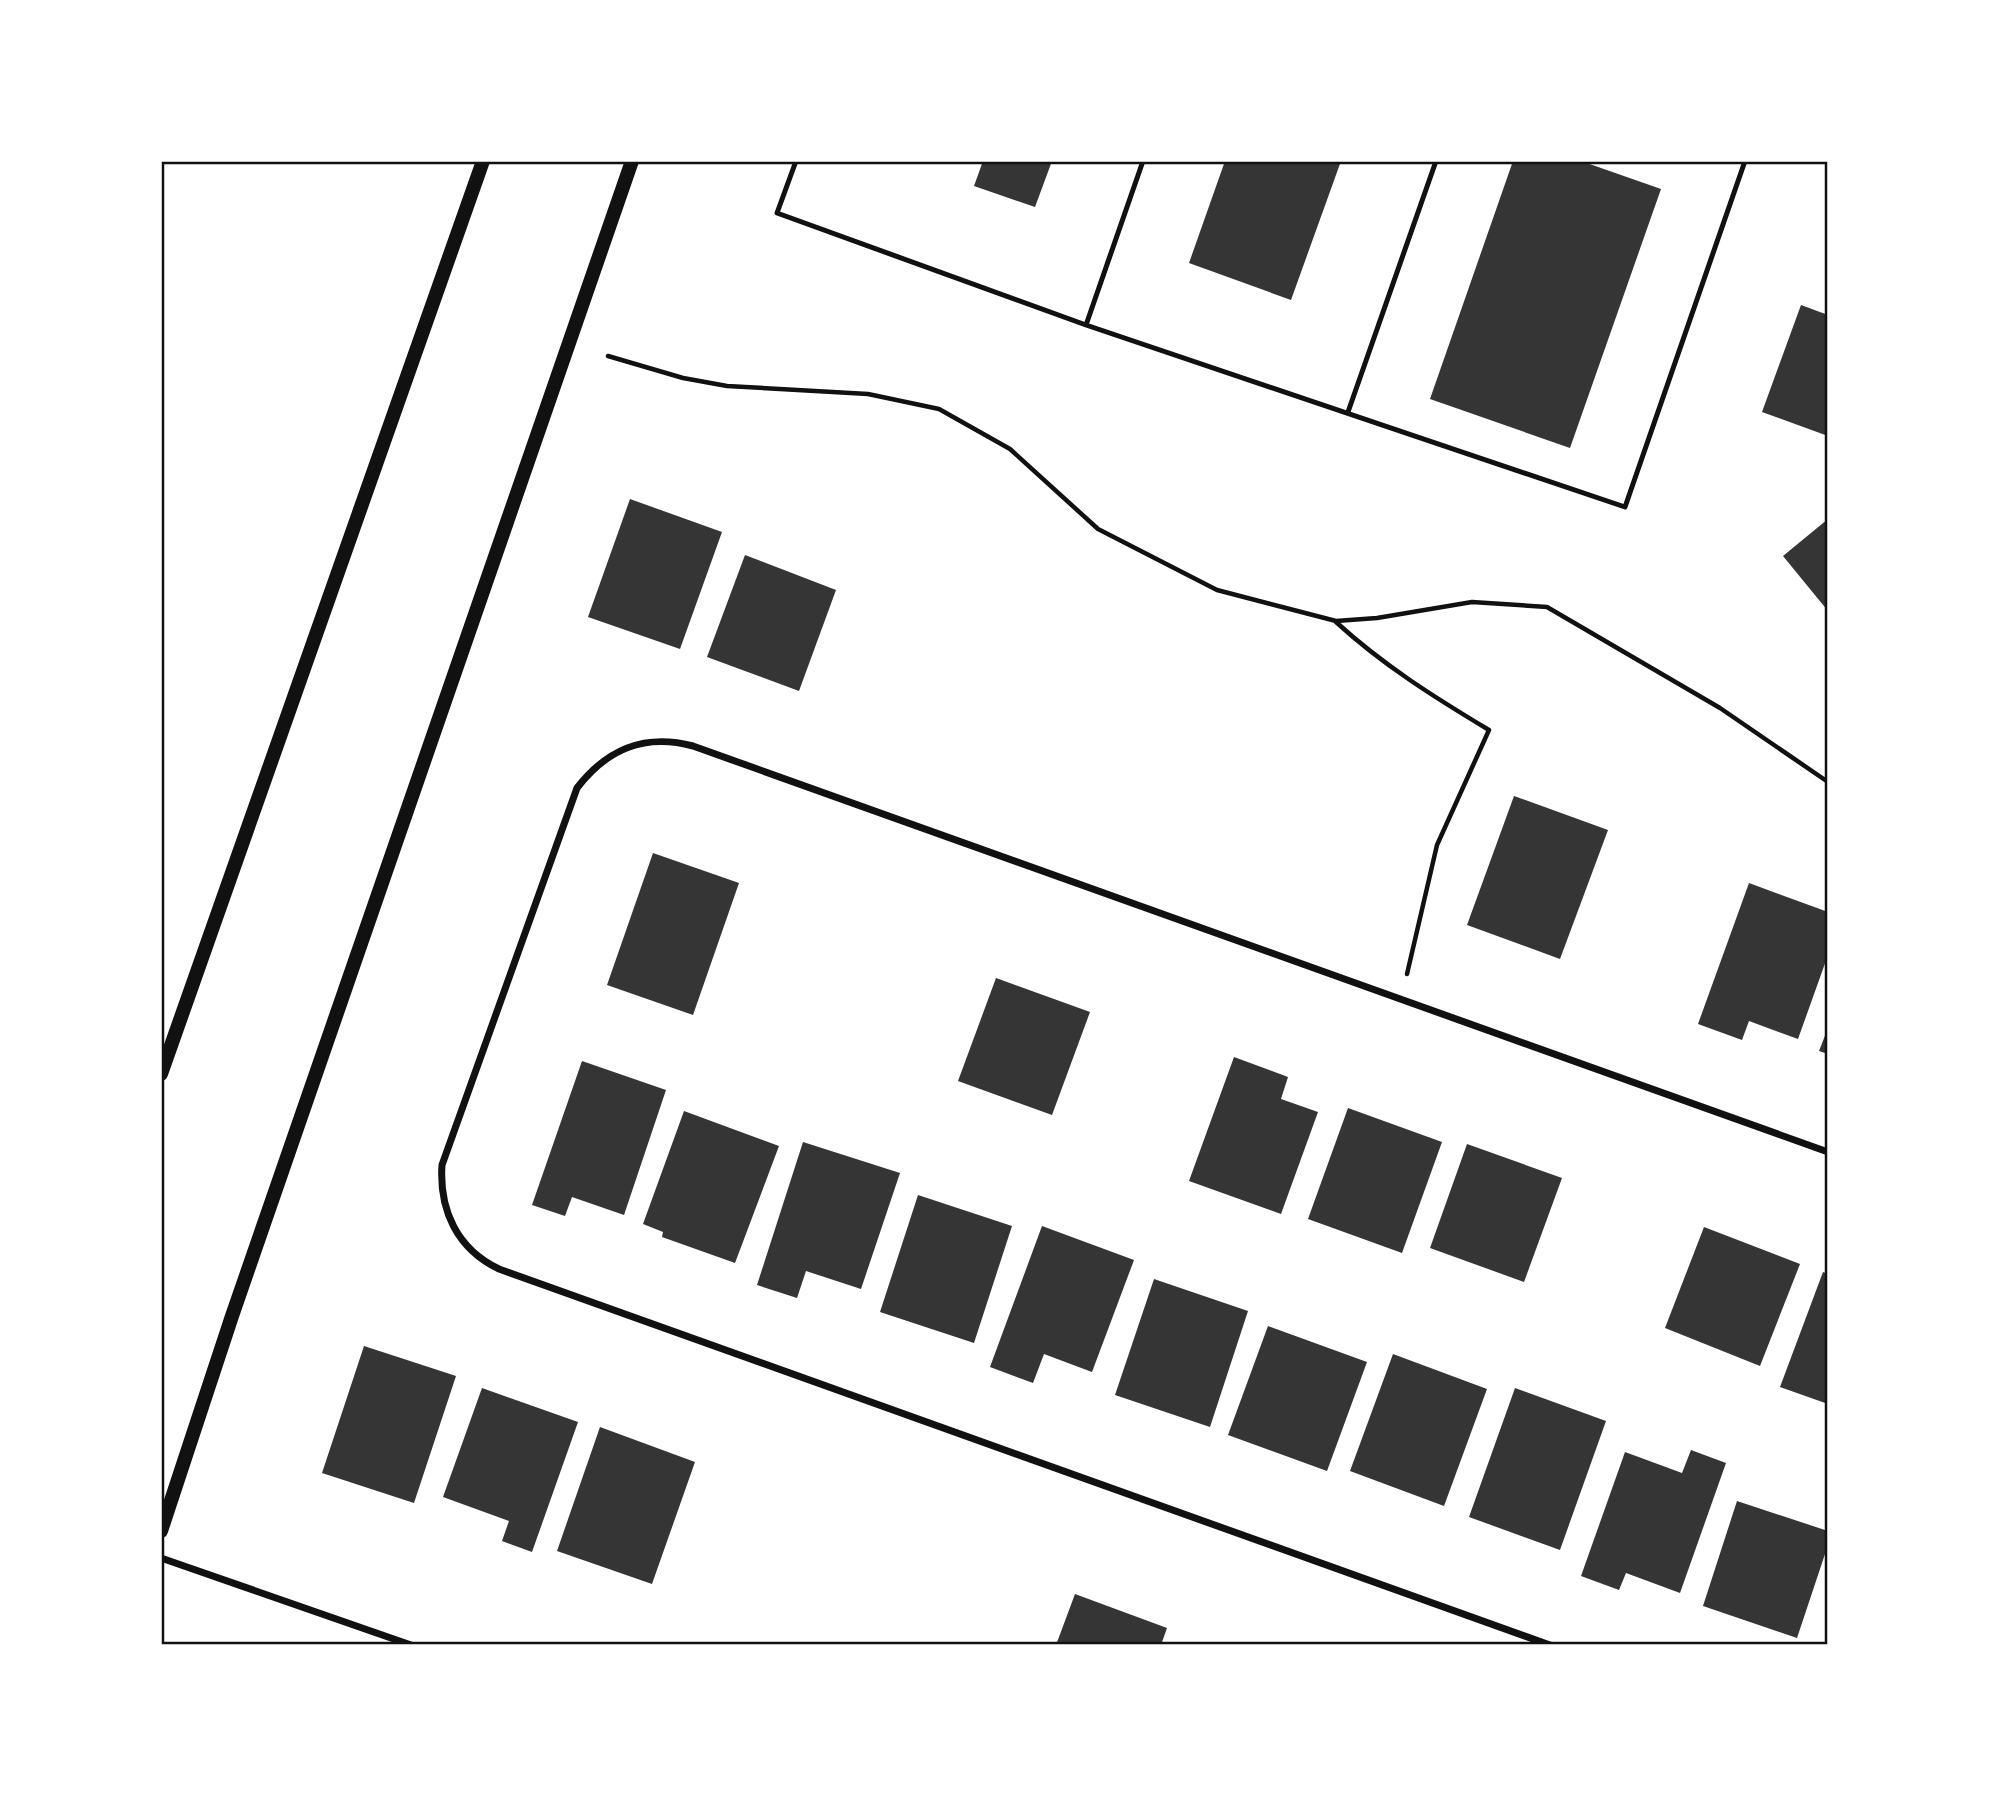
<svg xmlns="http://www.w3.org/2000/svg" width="1989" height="1806" viewBox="0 0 1989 1806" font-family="Helvetica,sans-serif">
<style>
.building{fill:#353535}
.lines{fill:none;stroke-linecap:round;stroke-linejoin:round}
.path{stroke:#111;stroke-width:4.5}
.service{stroke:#111;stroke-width:5}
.minor{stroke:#111;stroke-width:7}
.secondary{stroke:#111;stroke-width:14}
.neatline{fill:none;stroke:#111;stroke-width:2.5}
</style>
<rect width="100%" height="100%" fill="#fff"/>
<path class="building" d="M983,161H1052L1035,207L974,186Z
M1225,161H1341L1291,300L1189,263Z
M1513,161H1581L1661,189L1570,448L1430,399Z
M1801,305L1828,315V436L1762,412Z
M630,499L722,532L680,649L588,617Z
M1828,519V611L1783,556Z
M745,555L836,590L799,691L707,657Z
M1514,796L1608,830L1560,959L1467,925Z
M653,853L739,883L693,1015L607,985Z
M1749,883L1828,912V955L1798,1039L1749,1021L1742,1040L1698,1024Z
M996,978L1090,1012L1052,1115L958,1081Z
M1828,1028V1054L1819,1051Z
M1234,1057L1288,1077L1281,1099L1318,1112L1281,1214L1189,1181Z
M582,1061L666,1090L624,1215L572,1197L565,1216L532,1205Z
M1348,1108L1442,1142L1402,1253L1308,1219Z
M684,1111L779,1146L735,1263L662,1237L663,1232L643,1224Z
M803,1142L900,1173L861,1289L806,1271L797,1298L757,1285Z
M1467,1144L1562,1178L1524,1282L1430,1248Z
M918,1195L1012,1226L974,1343L880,1312Z
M1042,1226L1134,1260L1092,1372L1044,1354L1033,1383L990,1367Z
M1704,1227L1800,1264L1760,1366L1665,1328Z
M1823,1272L1828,1274V1404L1780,1387Z
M1154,1279L1248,1311L1210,1427L1115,1395Z
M1268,1326L1367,1362L1327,1471L1228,1435Z
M364,1346L456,1376L414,1503L322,1473Z
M1393,1354L1487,1389L1444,1506L1350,1471Z
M482,1388L578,1422L532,1552L502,1541L509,1521L443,1497Z
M1515,1388L1606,1421L1560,1550L1469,1517Z
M600,1427L695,1462L652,1584L557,1551Z
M1691,1450L1726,1463L1680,1593L1626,1573L1619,1590L1581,1576L1625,1452L1682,1473Z
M1737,1501L1828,1531V1545L1797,1638L1703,1606Z
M1075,1594L1167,1628L1161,1645H1056Z"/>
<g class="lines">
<path class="path" d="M608,356L683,378L727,386L868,394L939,409L1010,449L1098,529L1217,590L1336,621L1377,618L1472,602L1547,607L1720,708L1828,782
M1336,622C1383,665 1434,697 1489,730L1437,845L1407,974"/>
<path class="service" d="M796,161L777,213L1086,325L1625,507L1745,161
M1086,325L1143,161
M1348,412L1436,161"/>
<path class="minor" d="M161,1558L411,1645
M1550,1645L499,1269C457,1249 439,1210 442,1165L577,788C607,749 644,733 693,746L1828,1152"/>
<path class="secondary" d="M161,1074L483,161
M161,1531L232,1316L632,161"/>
</g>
<rect width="1989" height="1806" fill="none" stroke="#ffffff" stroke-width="326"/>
<rect x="163" y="163" width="1663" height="1480" class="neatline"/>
</svg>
